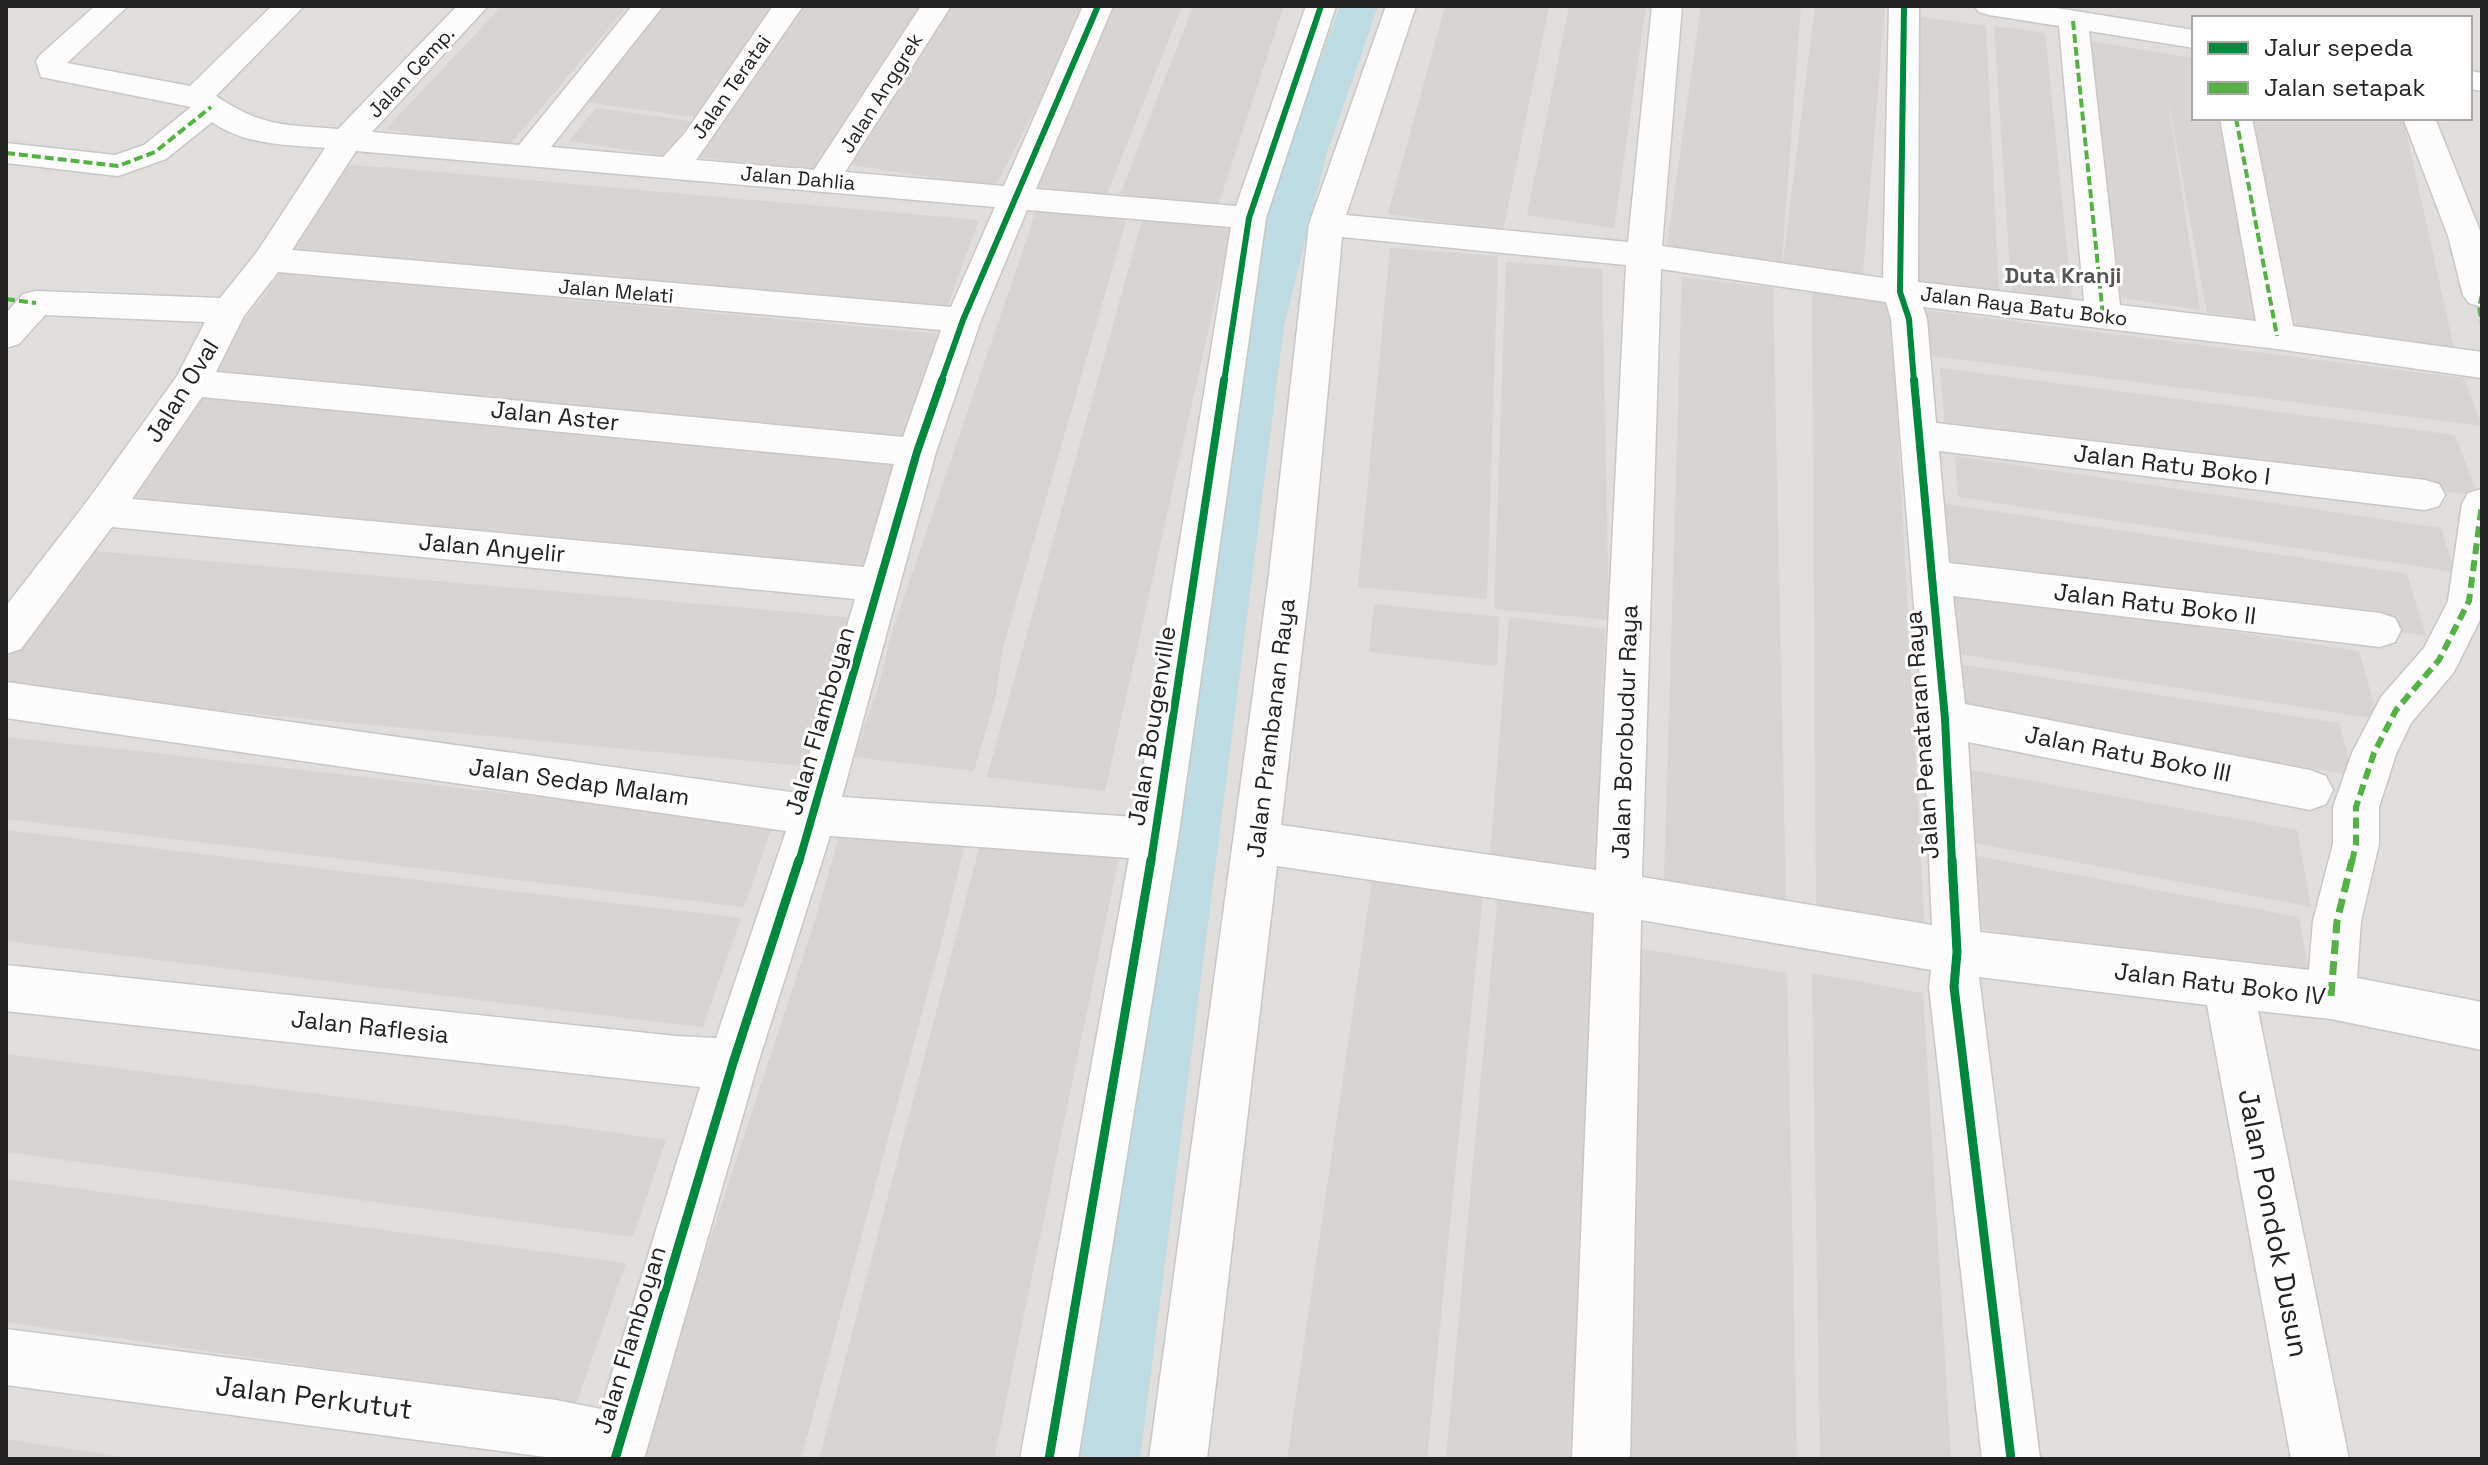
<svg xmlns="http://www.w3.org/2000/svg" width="2488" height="1465" viewBox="0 0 2488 1465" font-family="'Space Grotesk',sans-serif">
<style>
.residential{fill:#dfdedc;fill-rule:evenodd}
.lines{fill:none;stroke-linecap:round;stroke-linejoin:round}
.canal{fill:#bfdbe3;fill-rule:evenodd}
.building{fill:#d7d4d2}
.minor-casing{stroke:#c9c8c7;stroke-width:3}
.minor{fill:#fdfcfc;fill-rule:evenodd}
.quiet-far2{stroke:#55b145;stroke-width:4;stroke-dasharray:9 4;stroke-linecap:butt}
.quiet-far1{stroke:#55b145;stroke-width:6;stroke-dasharray:11 6;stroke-linecap:butt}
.quiet{stroke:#55b145;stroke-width:7;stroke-dasharray:14 7;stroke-linecap:butt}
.cycleway-far2-casing{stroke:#fff;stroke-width:10}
.cycleway-far1-casing{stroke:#fff;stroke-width:13}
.cycleway-casing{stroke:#fff;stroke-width:14}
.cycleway-far2{stroke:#00873e;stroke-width:6}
.cycleway-far1{stroke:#00873e;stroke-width:8}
.cycleway{stroke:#00873e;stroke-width:9}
.labels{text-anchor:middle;stroke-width:6;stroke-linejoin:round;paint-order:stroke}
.far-street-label{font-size:20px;fill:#222;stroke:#fff}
.far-neighbourhood-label{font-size:22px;font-weight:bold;fill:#555;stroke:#fff}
.street-label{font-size:24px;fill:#222;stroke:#fff}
.near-street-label{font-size:28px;fill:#222;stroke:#fff}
</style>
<rect width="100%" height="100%" fill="#f0eeeb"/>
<path class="residential" d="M6,6H2482V1459H6ZM2194,18H2470V118H2194Z"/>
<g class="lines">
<path class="canal" d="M1340,6H1378L1326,156L1284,326L1140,1459H1062L1236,326L1284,156Z"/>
</g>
<path class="building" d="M502,6H628L506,149L386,129Z
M653,6H780L701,118L579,101Z
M795,6H925L817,175L687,155Z
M949,6H1089L995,187L851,165Z
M1104,6H1182L1106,196L1023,185Z
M1193,6H1284L1218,206L1120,194Z
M1445,6H1549L1503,231L1388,214Z
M1569,6H1646L1614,228L1527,215Z
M1701,6H1801L1781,271L1666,253Z
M1815,6H1885L1862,285L1782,270Z
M1915,16L1986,26L1999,293L1916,280Z
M1994,26L2045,33L2073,308L2012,299Z
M2088,41L2194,58V118H2223L2267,322L2207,313L2165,82L2200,310L2117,297Z
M596,108L697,122L673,157L569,141Z
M2252,118H2403L2456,357L2278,324Z
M346,165L382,167L979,220L945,313L280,251Z
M1039,203L1129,211L1002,651L996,695L974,771L854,757L880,681L890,638Z
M1143,217L1232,225L1105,791L987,777Z
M1390,248L1498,256L1487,599L1358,587Z
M1506,262L1602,269L1609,620L1494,609Z
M281,272L452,289L940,334L901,444L204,374Z
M1682,277L1773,288L1786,902L1664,881Z
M1812,288L1891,298L1925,936L1816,916Z
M1914,309L2464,378L2482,426L1917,354Z
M1940,368L2455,435L2478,496L1945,425Z
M197,391L912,456L872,575L116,502Z
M1955,456L2441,528L2455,572L1958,497Z
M1934,502L2407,574L2426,636L1938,560Z
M81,550L792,612L862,619L814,767L6,690V653Z
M1947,588L2359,651L2378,719L1953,653Z
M1374,604L1499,617L1497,666L1369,652Z
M1509,617L1605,629L1597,871L1490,856Z
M1958,664L2339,723L2353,775L1963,713Z
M6,737L163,754L773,824L744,907L6,819Z
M1967,769L2297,830L2311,907L1970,842Z
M842,826L966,839L944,932L801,1459H638L816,917Z
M6,830L298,866L741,918L703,1027L625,1018L6,941Z
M981,841L1119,857L994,1459H819Z
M1972,855L2299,917L2313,994L1976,928Z
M1373,874L1483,892L1427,1459H1287Z
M1498,892L1601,909L1574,1459H1446Z
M1636,948L1787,973L1797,1459H1616Z
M1812,973L1923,993L1951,1459H1820Z
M6,1054L574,1127L666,1140L633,1237L6,1152Z
M6,1179L450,1239L626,1263L576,1404L6,1322Z
M6,1439L122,1457V1459H6Z"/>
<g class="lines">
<defs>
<path id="minor" d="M95,6H128L67,63L190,86L272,6H304L216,96C262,127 285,125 338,129L457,6H488L372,132L519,145L632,6H663L551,147L663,157L685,133L773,6H803L696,160L814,170L921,6H951L845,172L1004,186L1083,6H1113L1036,189L1236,206L1306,6H1336L1266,218L1178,839L1078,1459H1020L1129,858L830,836L758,1063L644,1459H561L6,1385V1329L556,1400L601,1409L700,1087L6,1011V965L676,1036L716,1038L786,831L6,718V682L798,793L855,599L112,527L21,649L6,654V606L88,500L177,376L205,322L45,315L19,344L6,348V313L23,294L36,291L220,298L257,252L325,148C288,145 244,145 212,122L166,159L118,176L6,163V143L115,155L144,145L191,107L41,77L36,61L40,55ZM356,151L995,207L951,307L292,250ZM1027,210L1231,227L1135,817L842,797L936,452L981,320ZM278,272L941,330L903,437L216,372L244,316ZM202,397L894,464L864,567L132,499Z
M1386,6H1416L1346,215L1628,242L1652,6H1682L1662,246L1883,278L1889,6H1919L1918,282L2084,301L2059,26L1989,15L1979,12L1974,6H2044L2194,30V48L2089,31L2120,305L2256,321L2220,118H2252L2293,326L2482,352V378L2277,349L1923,307L1927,319L1936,423L2425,480L2439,484L2445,495L2439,506L2425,510L1939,451L1949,563L2380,613L2395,618L2401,630L2395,642L2380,647L1953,596L1965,704L2310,770L2326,776L2333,790L2326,804L2310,810L1968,742L1980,932L2309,970L2313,921L2333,844V807L2352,753L2381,697L2424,648L2448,601L2462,504L2468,493L2482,489V616L2454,672L2411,723L2396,754L2379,807V844L2361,921L2357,978L2482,1002V1050L2331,1019L2258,1011L2349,1459H2291L2207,1005L1979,977L2040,1459H1982L1929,987L1931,970L1641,920L1630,1459H1572L1594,913L1277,866L1207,1459H1149L1268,583L1309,224ZM1342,237L1626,265L1596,870L1281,825L1310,583ZM1661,269L1886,302L1891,319L1923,719L1932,925L1642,877Z
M2470,71L2482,73V91L2470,89Z
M2403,118H2435L2482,236V307L2469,303L2463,295L2448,236Z"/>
</defs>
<use href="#minor" class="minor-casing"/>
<use href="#minor" class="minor"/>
<path class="quiet-far2" d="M2073,21L2103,316
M2236,118L2277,336
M6,153L118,166L155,152L211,107
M2482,295L2479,307L2482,323
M6,299L36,303"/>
<path class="quiet-far1" d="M2352,862L2356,844V807L2374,753L2396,710L2439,660L2469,601L2482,504"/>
<path class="quiet" d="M2331,996L2337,921L2352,860"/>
<defs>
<path id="cycleway-far2" d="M1904,6L1900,292L1909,319L1914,382
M941,382L963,320L1098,6
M1224,382L1249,218L1321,6"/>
<path id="cycleway-far1" d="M1914,380L1945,719L1952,862
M799,862L917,452L942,380
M1151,862L1224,380"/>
<path id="cycleway" d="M1952,860L1957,952L1954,987L2011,1459
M615,1459L733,1063L799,860
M1049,1459L1151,860"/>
</defs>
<use href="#cycleway-far2" class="cycleway-far2-casing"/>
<use href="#cycleway-far1" class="cycleway-far1-casing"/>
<use href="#cycleway" class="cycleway-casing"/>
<use href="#cycleway-far2" class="cycleway-far2"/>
<use href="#cycleway-far1" class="cycleway-far1"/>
<use href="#cycleway" class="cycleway"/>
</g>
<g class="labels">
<g class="far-street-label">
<text transform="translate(411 72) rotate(-47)" y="7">Jalan Cemp.</text>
<text transform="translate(731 87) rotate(-55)" y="7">Jalan Teratai</text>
<text transform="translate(881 93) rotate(-58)" y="7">Jalan Anggrek</text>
<text transform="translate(798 178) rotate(5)" y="7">Jalan Dahlia</text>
<text transform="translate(616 291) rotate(5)" y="7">Jalan Melati</text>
<text transform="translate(2024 306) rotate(7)" y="7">Jalan Raya Batu Boko</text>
</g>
<g class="far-neighbourhood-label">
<text x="2063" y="283">Duta Kranji</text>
</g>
<g class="street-label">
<text transform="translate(182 391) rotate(-58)" y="8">Jalan Oval</text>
<text transform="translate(555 416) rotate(6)" y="8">Jalan Aster</text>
<text transform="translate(2172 465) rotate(7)" y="8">Jalan Ratu Boko I</text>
<text transform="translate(492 548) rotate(5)" y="8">Jalan Anyelir</text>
<text transform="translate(2155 604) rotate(7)" y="8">Jalan Ratu Boko II</text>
<text transform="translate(820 721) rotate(-74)" y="8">Jalan Flamboyan</text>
<text transform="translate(1152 726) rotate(-81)" y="8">Jalan Bougenville</text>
<text transform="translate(1271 728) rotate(-83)" y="8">Jalan Prambanan Raya</text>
<text transform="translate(1625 732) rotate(-88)" y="8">Jalan Borobudur Raya</text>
<text transform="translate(1922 735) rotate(-94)" y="8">Jalan Penataran Raya</text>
<text transform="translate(2128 754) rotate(11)" y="8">Jalan Ratu Boko III</text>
<text transform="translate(579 782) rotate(8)" y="8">Jalan Sedap Malam</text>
<text transform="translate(2220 984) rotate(7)" y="8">Jalan Ratu Boko IV</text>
<text transform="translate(370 1027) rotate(6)" y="8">Jalan Raflesia</text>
<text transform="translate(630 1340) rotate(-73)" y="8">Jalan Flamboyan</text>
</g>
<g class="near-street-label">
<text transform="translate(2274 1223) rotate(79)" y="10">Jalan Pondok Dusun</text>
<text transform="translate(314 1397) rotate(7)" y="10">Jalan Perkutut</text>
</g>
</g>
<rect width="2488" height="1465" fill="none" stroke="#222222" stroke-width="16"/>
<rect x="2192" y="16" width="280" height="104" fill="#ffffff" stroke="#a7a7a7" stroke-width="2"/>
<rect x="2208" y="42" width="40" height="12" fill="#00873e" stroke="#a7a7a7" stroke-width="2"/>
<text x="2264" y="56" font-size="24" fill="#222222">Jalur sepeda</text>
<rect x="2208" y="82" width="40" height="12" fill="#55b145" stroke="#a7a7a7" stroke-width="2"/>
<text x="2264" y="96" font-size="24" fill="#222222">Jalan setapak</text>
</svg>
